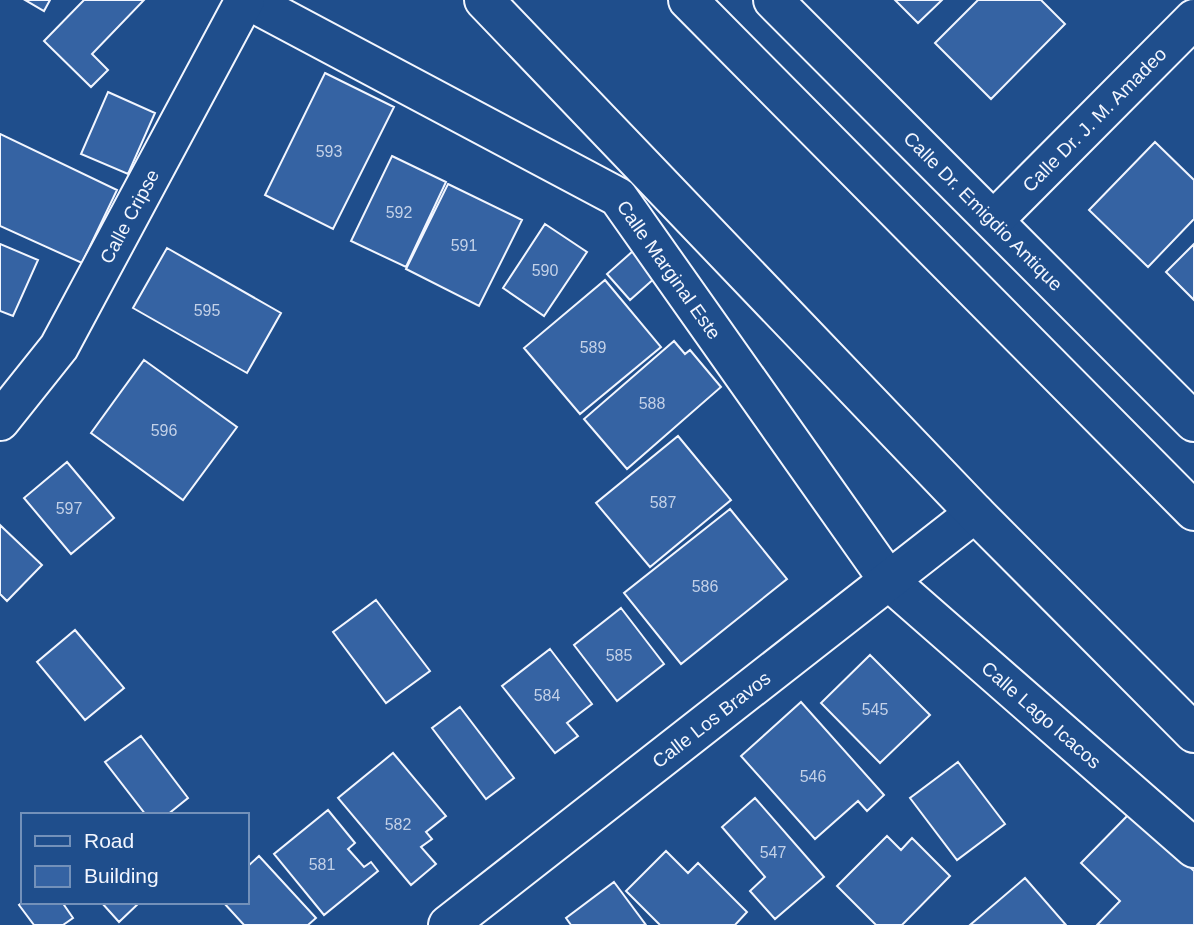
<svg xmlns="http://www.w3.org/2000/svg" width="1194" height="925" viewBox="0 0 1194 925" font-family="Helvetica,sans-serif">
<style>
.building{fill:#3563a3;stroke:#f2f6ff;stroke-width:2}
.lines{fill:none;stroke-linecap:round;stroke-linejoin:round}
.minor-casing{stroke:#f2f6ff;stroke-width:42}
.tertiary-casing{stroke:#f2f6ff;stroke-width:42}
.minor{stroke:#1f4e8c;stroke-width:38}
.tertiary{stroke:#1f4e8c;stroke-width:38}
.labels{text-anchor:middle;stroke-width:5;stroke-linejoin:round;paint-order:stroke}
.number-label{font-size:16px;fill:#c3d1e8}
.street-label{font-size:19px;fill:#f2f6ff;stroke:#1f4e8c}
</style>
<rect width="100%" height="100%" fill="#1f4e8c"/>
<path class="building" d="M25,0H50L44,11Z
M84,0H144L92,54L108,70L91,87L44,41Z
M895,0H942L918,23Z
M978,0H1041L1065,24L991,99L935,43Z
M325,73L394,107L333,229L265,195Z
M108,92L155,113L128,174L81,154Z
M0,134L117,190L82,263L0,226Z
M1155,142L1194,180V219L1148,267L1089,210Z
M392,156L446,182L406,267L351,241Z
M448,184L522,220L479,306L406,269Z
M545,224L587,252L544,316L503,288Z
M0,244L38,260L13,316L0,311Z
M1194,244V300L1166,272Z
M167,248L281,313L247,373L133,308Z
M633,251L656,277L630,300L607,274Z
M605,280L661,347L580,414L524,348Z
M674,341L685,354L690,350L721,387L627,469L584,419Z
M144,360L237,427L183,500L91,433Z
M678,436L731,500L650,567L596,503Z
M67,462L114,518L71,554L24,498Z
M730,509L787,579L681,664L624,593Z
M0,525L42,565L7,601L0,594Z
M376,600L430,671L386,703L333,632Z
M621,608L664,664L617,701L574,645Z
M75,630L124,688L85,720L37,662Z
M550,649L592,704L567,723L578,736L555,753L502,686Z
M870,655L930,715L880,763L821,703Z
M801,702L884,795L867,811L858,801L815,839L741,756Z
M460,707L514,778L486,799L432,728Z
M141,736L188,798L167,815H146L105,762Z
M393,753L446,816L426,832L432,839L421,847L436,864L411,885L338,798Z
M958,762L1005,824L957,860L910,798Z
M755,798L824,877L775,919L750,891L765,877L722,827Z
M328,810L355,843L348,849L364,867L371,862L378,871L324,915L274,854Z
M1132,811L1194,871V925H1097L1120,901L1081,863Z
M887,836L901,850L912,838L950,876L902,925H876L837,886Z
M666,851L688,873L698,863L747,912L735,925H660L626,891Z
M259,856L316,918L308,925H244L223,902H247V867Z
M1025,878L1066,925H970Z
M614,882L646,925H571L566,918Z
M23,902H62L73,918L63,925H34L19,905Z
M101,902H140L119,922Z"/>
<g class="lines">
<defs>
<g id="minor">
<path id="s1" d="M248,0L618,197L889,581L1194,848"/>
<path id="s2" d="M773,0L1194,422"/>
<path id="s3" d="M994,220L1194,19"/>
<path id="s4" d="M0,421L59,347L245,0"/>
<path id="s5" d="M448,925L975,513"/>
</g>
<path id="tertiary" d="M484,0L975,513L1194,733
M688,0L1194,511"/>
</defs>
<use href="#minor" class="minor-casing"/>
<use href="#tertiary" class="tertiary-casing"/>
<use href="#minor" class="minor"/>
<use href="#tertiary" class="tertiary"/>
</g>
<g class="labels">
<g class="number-label">
<text x="329" y="157">593</text>
<text x="399" y="218">592</text>
<text x="464" y="251">591</text>
<text x="545" y="276">590</text>
<text x="207" y="316">595</text>
<text x="593" y="353">589</text>
<text x="652" y="409">588</text>
<text x="164" y="436">596</text>
<text x="663" y="508">587</text>
<text x="69" y="514">597</text>
<text x="705" y="592">586</text>
<text x="619" y="661">585</text>
<text x="547" y="701">584</text>
<text x="875" y="715">545</text>
<text x="813" y="782">546</text>
<text x="398" y="830">582</text>
<text x="773" y="858">547</text>
<text x="322" y="870">581</text>
</g>
<g class="street-label">
<text dy="7" stroke="none"><textPath href="#s3" startOffset="142">Calle Dr. J. M. Amadeo</textPath></text>
<text dy="7" stroke="none"><textPath href="#s2" startOffset="298">Calle Dr. Emigdio Antique</textPath></text>
<text dy="7" stroke="none"><textPath href="#s4" startOffset="243">Calle Cripse</textPath></text>
<text dy="7" stroke="none"><textPath href="#s1" startOffset="508">Calle Marginal Este</textPath></text>
<text dy="7" stroke="none"><textPath href="#s1" startOffset="1092">Calle Lago Icacos</textPath></text>
<text dy="7" stroke="none"><textPath href="#s5" startOffset="334">Calle Los Bravos</textPath></text>
</g>
</g>
<rect x="21" y="813" width="228" height="91" fill="#1f4e8c" stroke="#7391ba" stroke-width="2"/>
<rect x="35" y="836" width="35" height="10" fill="#1f4e8c" stroke="#7391ba" stroke-width="2"/>
<text x="84" y="848" font-size="21" fill="#f2f6ff">Road</text>
<rect x="35" y="866" width="35" height="21" fill="#3563a3" stroke="#7391ba" stroke-width="2"/>
<text x="84" y="883" font-size="21" fill="#f2f6ff">Building</text>
</svg>
